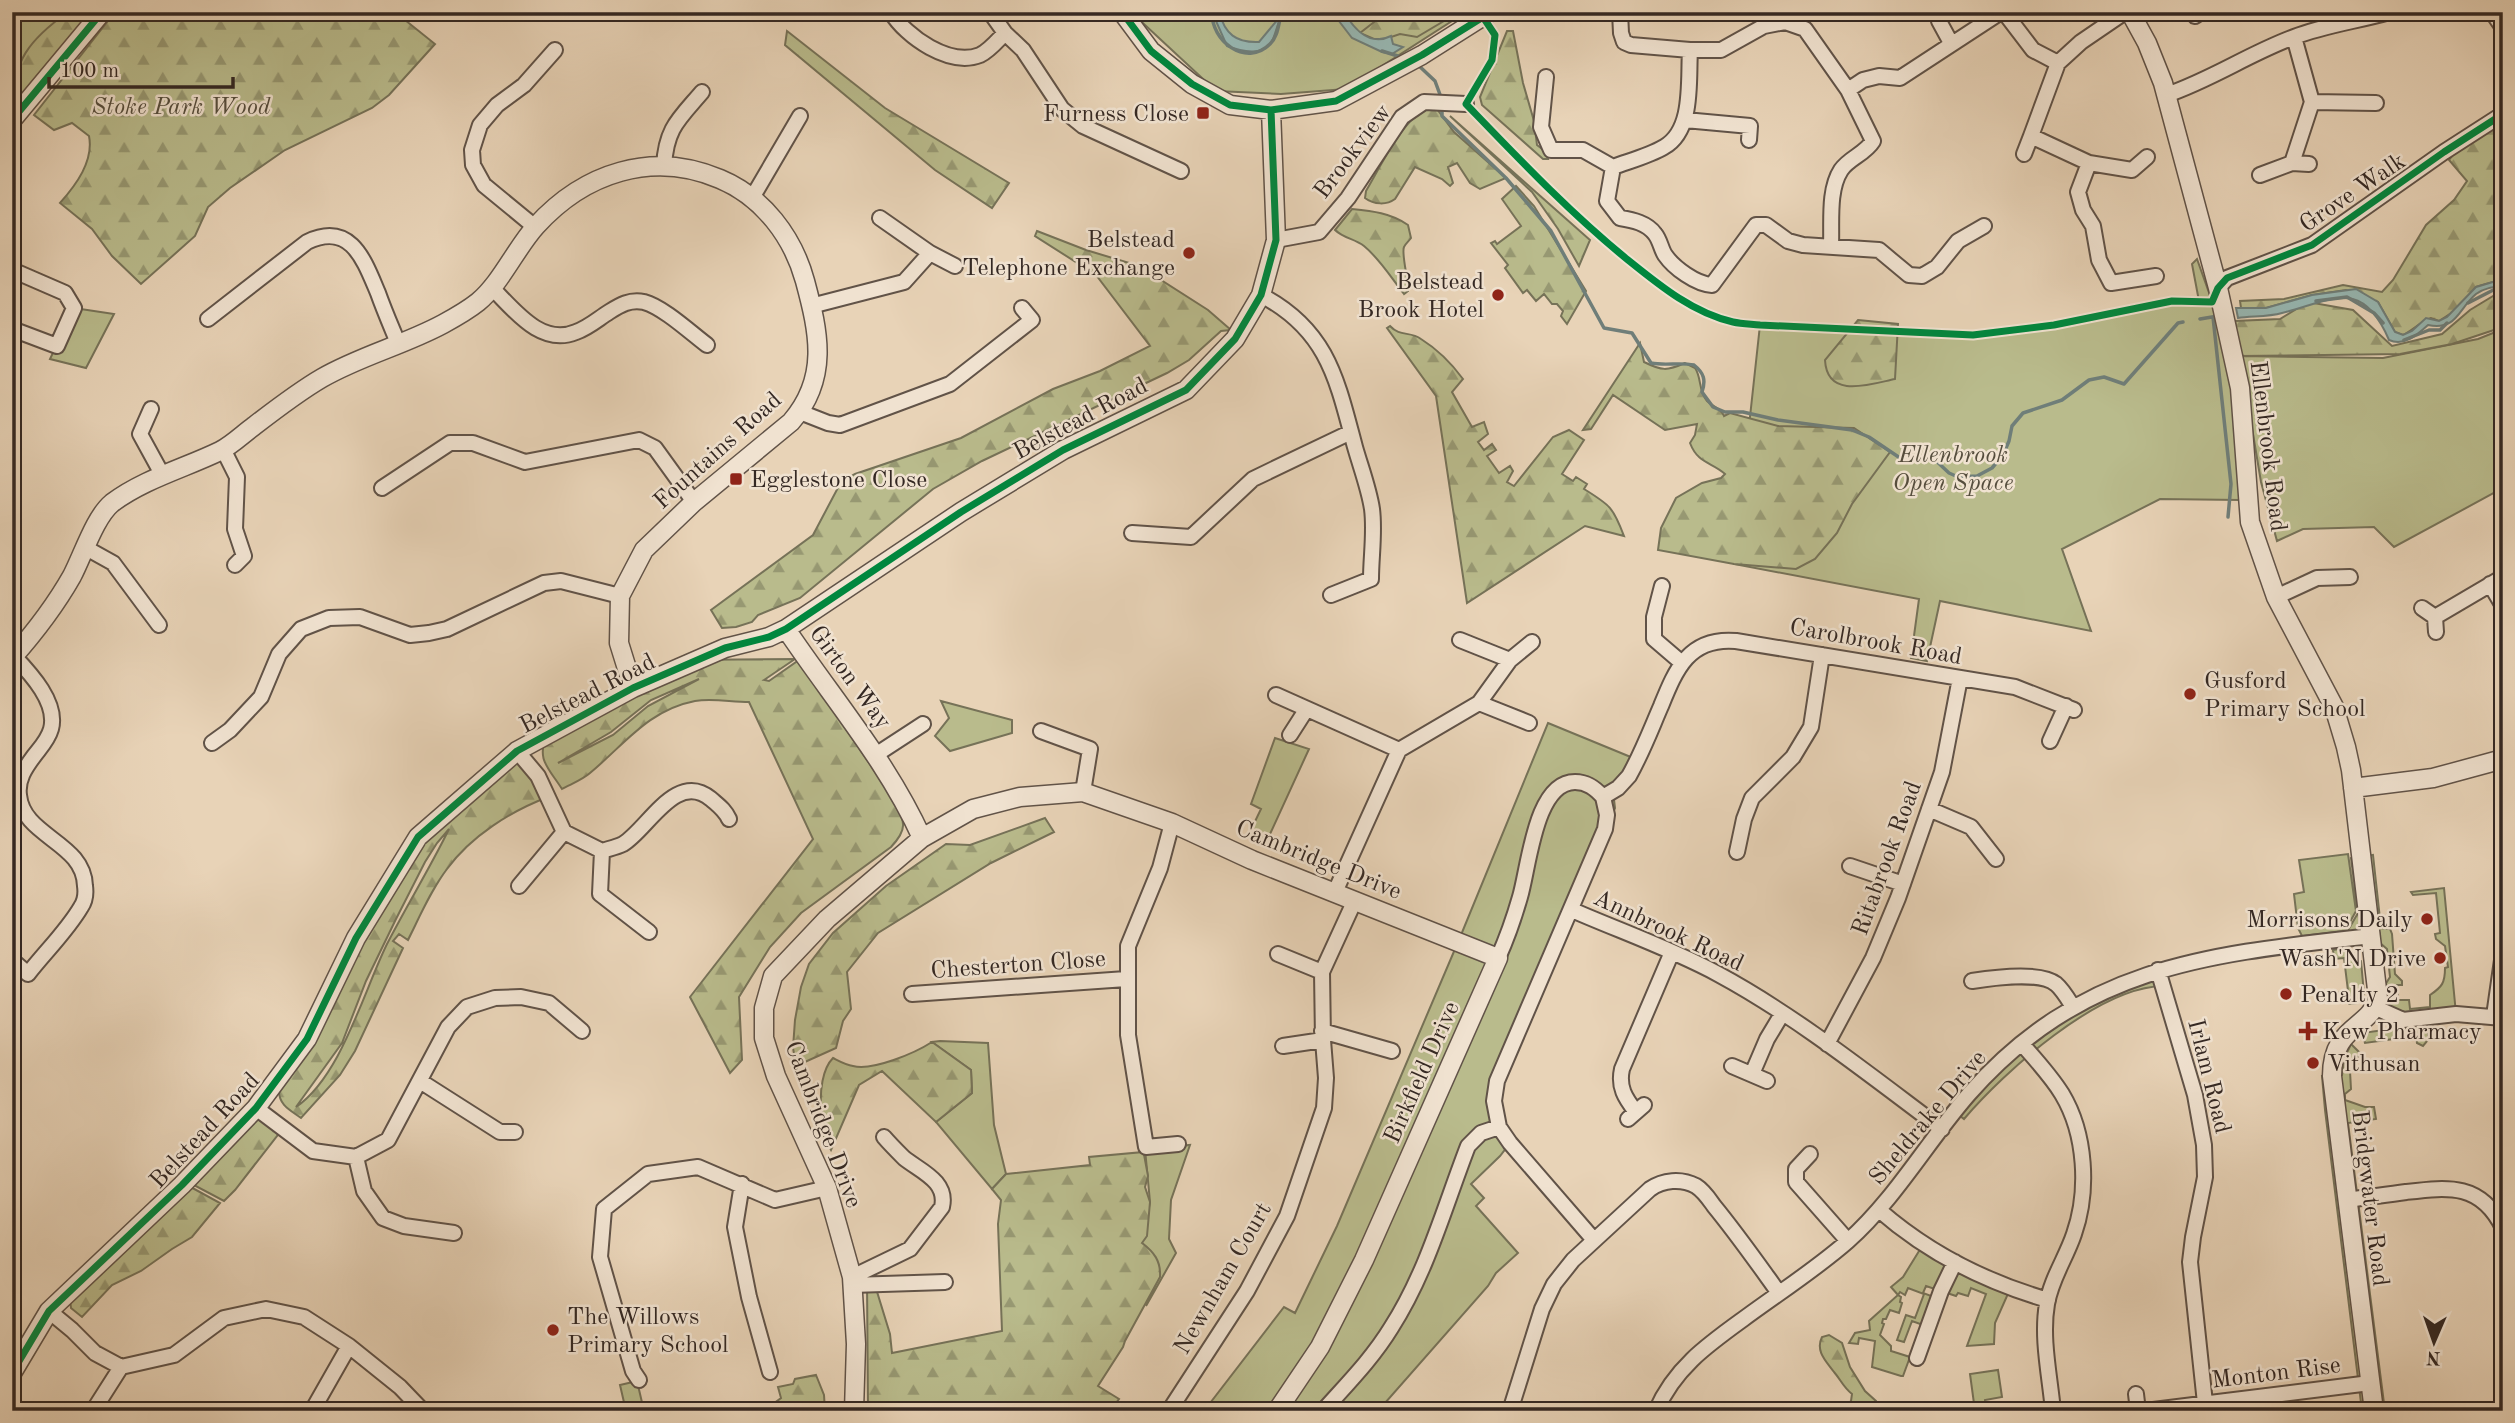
<svg xmlns="http://www.w3.org/2000/svg" width="2515" height="1423" viewBox="0 0 2515 1423" font-family="'Old Standard TT',serif">
<style>
.green{fill:#b9bb8c;stroke:#767258;stroke-width:2}
.forest{fill:url(#forest-firs);stroke:#767258;stroke-width:2;fill-rule:evenodd}
.water{fill:#97b7b2;stroke:#6f7e79;stroke-width:2}
.lines{fill:none;stroke-linecap:round;stroke-linejoin:round}
.stream{stroke:#6f7e79;stroke-width:3.5}
.minor-casing{stroke:#615348;stroke-width:18}
.tertiary-casing{stroke:#615348;stroke-width:21}
.minor{stroke:#f0e2d0;stroke-width:14}
.tertiary{stroke:#f0e2d0;stroke-width:18}
.cycleway-casing{stroke:#f0e2d0;stroke-width:11}
.cycleway{stroke:#00873e;stroke-width:7}
.poi-dot{fill:#8f2418;stroke:#f0e2d0;stroke-width:2.5}
.labels{text-anchor:middle;stroke-width:5;stroke-linejoin:round;paint-order:stroke}
.park-label{font-size:24px;font-style:italic;fill:#554d3d;stroke:#f0e2d0}
.poi-label{font-size:24px;fill:#342823;stroke:#f0e2d0;text-anchor:start}
.street-label{font-size:24px;fill:#342823;stroke:#f0e2d0}
</style>
<defs>
<pattern id="forest-firs" width="22" height="20" patternUnits="userSpaceOnUse" patternTransform="scale(1.75)"><rect width="22" height="20" fill="#b9bb8c"/><path d="M5 1l3.5 6h-7zM16 11l3.5 6h-7z" fill="#979872"/></pattern>
</defs>
<rect width="100%" height="100%" fill="#e8d3b7"/>
<filter id="stains"><feTurbulence type="fractalNoise" baseFrequency=".00286" numOctaves="4"/><feColorMatrix values="0 0 0 0 .2 0 0 0 0 .09 0 0 0 0 .02 0 0 0 .5 -.17"/></filter>
<radialGradient id="worn" r=".72"><stop offset=".6" stop-color="#630" stop-opacity="0"/><stop offset="1" stop-color="#630" stop-opacity=".3"/></radialGradient>
<path class="green" d="M12,12H67L34,42L12,83Z
M1131,12H1466L1346,89L1281,94L1216,91Z
M2197,259L2212,301L2218,288L2250,522L2240,500L2160,499L2062,549L2091,631L1940,601L1927,661L1911,658L1919,599L1734,564L1760,325L1814,327L1825,330L1837,328L1973,335L2054,325L2172,301H2199L2192,264Z
M74,308L114,314L86,368L50,359Z
M2503,329V488L2394,547L2374,527L2303,529L2277,541L2261,482L2240,356L2383,358L2478,339Z
M941,701L1012,720V733L950,751L935,736L949,718Z
M1548,723L1638,760L1613,791L1615,808L1494,1094L1510,1143L1500,1156L1471,1184L1484,1198L1476,1206L1518,1253L1496,1273L1488,1286L1378,1411H1204L1284,1307L1295,1313L1337,1226L1461,935Z
M1275,738L1309,749L1265,845L1249,834L1261,809L1251,804Z
M2348,854L2356,911L2345,931L2302,936L2298,928L2294,894L2304,892L2299,860Z
M2373,855L2381,928L2390,929L2392,934L2395,974L2402,981V985H2397L2398,1000H2409L2410,1009L2430,1007V995C2442,987 2445,983 2445,968L2448,967L2445,946L2436,939L2435,934L2440,933L2436,893L2413,895L2411,892L2444,888L2456,1014H2388L2378,996L2390,977L2387,949L2372,936L2347,932L2358,913L2351,858Z
M2344,948L2361,961L2364,994L2358,1003L2349,1004L2348,999L2338,1000L2337,993L2348,991L2344,958L2334,959L2333,950Z
M2158,970L2163,986C2098,987 2004,1072 1964,1119L1955,1112L2034,1034Z
M2428,1024V1040L2423,1046L2417,1043L2416,1036L2365,1043L2362,1033Z
M940,1041L988,1043L994,1125L1006,1174L992,1189L936,1122L972,1093L971,1070L932,1042Z
M2351,1044L2360,1053L2350,1071L2351,1089L2345,1094V1100L2365,1107H2374L2376,1119L2348,1123L2385,1411H2362L2325,1110L2322,1076L2342,1075L2345,1057Z
M1190,1145L1171,1200L1169,1239L1176,1253L1146,1306C1158,1277 1169,1268 1142,1243L1150,1202L1145,1149Z
M1924,1243L2011,1287L1995,1323L1994,1344L1967,1346L1986,1294L1971,1288L1968,1296L1958,1293L1956,1296L1926,1286L1923,1293L1934,1297L1923,1325L1912,1321L1904,1342L1897,1340L1906,1315L1915,1318L1924,1294L1908,1288L1905,1295L1900,1292L1898,1295L1901,1297L1900,1302L1902,1303L1899,1313L1890,1310L1886,1319H1883L1882,1323L1884,1324L1880,1335L1891,1346V1351L1910,1357L1903,1376H1901L1872,1367L1875,1341L1859,1338L1858,1344L1849,1343L1855,1333L1870,1330L1869,1321L1898,1295L1891,1287L1903,1277Z
M1998,1370L2002,1397L1985,1400L1986,1411H1975L1970,1374Z
M637,1381L644,1411H626L620,1385Z"/>
<path class="forest" d="M68,12H92L12,109C12,61 30,39 68,12Z
M115,12H395L435,44L389,95L372,108L285,150L230,188L208,207L195,236L141,284L112,256L92,229L60,203C76,185 94,161 89,136L72,123L54,130L34,115Z
M1387,12H1459L1417,37L1400,34L1385,39H1374L1360,33Z
M787,31L885,108L1009,183L992,208L935,170L785,45Z
M1507,31H1513L1523,83L1534,121L1537,145L1546,152L1548,159H1543L1482,105L1480,97Z
M1434,105L1454,132L1506,178L1480,189L1470,183L1457,163L1448,167L1453,183L1450,186L1442,179L1415,167L1395,199C1387,205 1374,205 1365,198L1366,191C1380,168 1406,111 1434,105Z
M1450,116L1590,240L1579,266L1558,229L1532,192Z
M2503,119V279L2476,287L2456,310L2439,321L2431,318C2420,322 2413,330 2403,335L2395,332L2378,302L2346,290L2312,295L2266,308H2241L2240,301L2284,299L2343,285L2382,292L2393,280L2426,225L2454,200L2467,181L2449,160L2457,150Z
M1516,186L1534,206L1586,291L1567,324L1561,316L1563,311L1557,304H1552L1544,294L1536,301L1527,290L1523,293L1505,268L1508,265L1491,243L1495,241L1497,244L1521,226L1502,199Z
M1352,209C1372,211 1391,213 1408,225L1411,238C1409,241 1405,244 1404,247C1401,254 1409,281 1408,291L1404,294C1392,279 1380,259 1364,246C1355,239 1343,238 1335,230Z
M1037,231L1086,250L1139,266L1208,310L1231,330L1221,331L1189,360L1167,373L982,461L933,489L800,598L758,615L752,622L736,627L722,628L711,610L813,535L841,482L855,474L961,438L1053,389L1100,371L1150,346L1096,275L1035,236Z
M2503,290V327L2452,344L2400,354L2240,356L2235,321L2280,319L2308,302L2353,310L2392,346L2442,334L2470,310Z
M1858,320L1898,324L1895,379C1871,384 1827,400 1825,360Z
M1390,326C1400,337 1410,331 1421,339C1437,349 1452,364 1463,379L1452,392L1472,427L1484,422L1488,434L1478,442L1484,450L1492,444L1496,450L1487,456L1499,473L1510,466L1513,471L1507,482L1514,486L1553,437L1569,430L1584,440L1562,474L1573,481L1576,477L1587,484L1584,489C1610,505 1613,507 1624,536L1585,526L1467,603L1436,396L1387,328Z
M1640,343L1644,362C1662,371 1667,371 1685,363L1695,368C1702,378 1698,391 1707,401C1713,407 1721,408 1724,416L1730,413L1778,426L1854,428L1890,452L1852,504L1837,533L1815,559L1796,569L1734,564L1658,550L1661,528L1676,498L1702,483L1721,478L1725,474C1712,462 1698,464 1690,443L1695,435L1697,424L1665,430L1613,395L1591,429L1583,430Z
M795,659L764,680L769,681L799,660L895,801C905,822 908,829 891,847L801,913L770,947L739,997L742,1060L730,1073L690,997L813,839L749,702C731,702 712,698 695,701C648,710 624,745 590,773C582,780 571,784 562,789C548,767 536,760 547,734L686,660ZM699,679L648,706L613,735L558,763L611,732L651,700Z
M505,760L521,763L548,797C511,811 471,836 447,869C431,890 420,916 408,940L399,934L393,941L403,948L355,1051L340,1075L301,1118C290,1110 279,1105 279,1091L405,850ZM449,829C430,868 407,905 387,944C363,993 341,1076 296,1107L342,1043L366,981L396,919L425,862L437,843Z
M1045,818L1054,832L991,863L878,933L847,972L851,1009L843,1021L836,1048L796,1066L793,1048L795,1020L801,987L809,964L833,933L886,886L946,844L970,845Z
M932,1042L971,1070L972,1093L936,1122L882,1071L859,1085L831,1150L823,1135C826,1124 823,1118 821,1107C820,1092 822,1069 833,1058C839,1061 846,1065 853,1066C873,1071 915,1053 932,1042Z
M260,1115L284,1127L235,1190L224,1201L190,1183Z
M1143,1149L1148,1176L1145,1187L1150,1202L1147,1236L1142,1243C1154,1252 1161,1261 1160,1277L1125,1341L1123,1347L1098,1386L1119,1399L1116,1403L1128,1411H868L867,1281L874,1282L890,1334L892,1353L1002,1331L998,1224L1001,1200L992,1189L1006,1174L1090,1165L1089,1157L1143,1152Z
M187,1185L220,1203L192,1237L172,1249L141,1271L112,1285L82,1317L71,1308L70,1299Z
M1829,1335L1842,1343L1850,1367L1865,1391L1876,1401V1407L1872,1411H1845L1844,1407L1851,1401L1852,1394C1843,1387 1841,1380 1834,1372C1826,1361 1815,1351 1822,1337Z
M816,1375L824,1395L825,1411H774L773,1404L781,1398L778,1387L793,1384L795,1379Z"/>
<path class="water" d="M1212,12H1219C1225,34 1236,43 1259,42L1284,12C1278,21 1277,29 1273,39C1265,57 1242,52 1227,46Z
M1332,12H1344C1354,29 1369,47 1391,36L1393,44L1403,47L1392,54L1382,52L1352,38Z
M2503,279V286C2493,287 2484,288 2476,294C2458,309 2457,331 2428,325C2417,335 2404,347 2389,340C2362,277 2333,300 2282,313C2268,317 2252,316 2238,318L2236,308H2266L2312,295L2356,289L2378,302L2395,332L2403,335L2412,331L2426,318L2439,321L2447,317L2476,287Z"/>
<g class="lines">
<path class="stream" d="M1212,12C1211,41 1246,68 1270,44C1279,35 1278,23 1282,12
M1382,51L1404,58
M1417,64L1435,81L1442,100
M1442,108V116L1506,178L1551,231L1604,328L1632,333L1651,363C1666,366 1679,362 1694,365C1704,373 1706,380 1702,392L1713,407L1725,412H1743L1778,420L1852,430L1869,437L1903,460L1931,456L1949,473L1958,477L1977,476L1992,468L2003,455L2009,441L2012,426L2023,413L2062,400L2089,380L2104,377L2124,384L2178,323L2183,322
M2316,301L2347,297L2374,313L2383,323
M2468,303L2503,285
M2213,317L2231,484L2228,517
M2200,319L2218,316
M2404,340L2429,330H2440L2447,323"/>
<defs>
<path id="minor" d="M891,12C906,37 950,67 980,55C989,51 998,40 1005,33
M990,12L1005,33L1023,50L1062,109L1083,126L1181,171
M1620,12L1621,33L1624,42L1631,45L1690,50H1721L1764,26L1785,22L1805,29L1848,90L1873,141C1865,154 1849,158 1841,170C1828,190 1832,222 1831,246
M1940,12L1939,21L1951,43
M2004,12L2033,50L2058,63
M2125,12L2081,42L2058,63L2031,136L2089,163L2078,192L2083,210L2093,226L2099,260L2111,283L2156,276
M2492,12L2503,28
M2195,16L2201,12
M1546,77L1541,127L1551,150H1583L1613,167
M1848,90L1863,80L1879,76L1900,78L2001,12
M2166,95C2211,80 2250,53 2294,37C2325,25 2358,21 2389,12
M2312,102L2376,103
M1685,120L1750,126L1749,140
M2024,154L2031,136
M2089,163L2132,170L2147,157
M2292,163L2309,164
M664,166C666,128 679,119 702,92
M1613,167L1607,201L1620,218C1633,220 1647,223 1655,234C1660,240 1661,249 1665,255C1674,268 1696,284 1712,285L1756,225H1766L1788,241L1803,245L1879,250L1909,275L1922,276L1937,267L1958,241L1984,226
M1613,167C1629,161 1649,156 1664,147C1694,130 1688,81 1690,50
M2260,175L2292,163L2312,102L2294,37
M752,198L800,116
M535,227L484,185L473,165L472,150L480,125L497,105L524,85L555,50
M1276,240L1319,232L1348,198L1402,117L1424,102L1466,104
M930,253L955,266
M12,270L65,293L74,308L57,346L12,329
M491,287C513,308 540,347 576,332C588,328 598,319 609,312C620,305 630,299 644,302C663,307 691,333 707,345
M2218,288L2227,278L2312,245L2444,152L2503,114
M1261,295C1328,330 1337,380 1355,447C1361,468 1369,489 1372,509C1375,532 1371,557 1371,579L1331,595
M811,306L904,282L930,253L880,218
M208,319L307,242C351,221 364,260 378,293C384,310 391,326 398,343
M151,409L140,434L163,476
M800,412L828,423L840,425L950,384L1032,320L1022,308
M223,449L237,477L235,529L244,556L235,565
M382,488L450,443H473L525,462L639,440L655,448L694,502
M1132,533L1191,537L1253,479L1351,432
M86,548L113,563L159,625
M2490,584L2503,606
M1662,586L1654,617V639L1682,663
M2276,597L2317,578L2350,577
M2422,608L2435,617L2436,632
M2435,617L2503,577
M1460,640L1510,660
M1276,695L1399,750
M1479,703L1529,723
M1041,731L1090,749L1083,792
M1290,735L1306,710
M2050,741L2066,706
M212,743L230,730L261,697L279,654L301,629L329,618L360,617L410,635L429,633L447,629L544,583L561,581L620,596
M517,751L538,776L564,832L602,851L600,894L649,932
M877,754L923,724
M1929,809L1971,827L1996,859
M1172,823L1160,868L1128,946V1035L1146,1147L1178,1144
M602,851C608,849 617,847 623,844C648,829 676,770 711,799C719,806 725,810 729,819
M1737,852L1744,819L1752,798L1793,757L1811,727L1822,655
M1850,866L1903,884
M519,886L564,832
M1335,892L1399,750L1479,703L1510,660L1532,642
M1572,910C1620,931 1672,949 1718,974C1796,1016 1871,1076 1942,1129
M1278,954L1322,972
M1498,958C1507,938 1514,918 1520,897C1529,867 1535,782 1575,782C1587,782 1595,788 1603,797
M12,960L28,974C45,952 67,931 81,907C85,901 86,893 85,886C84,842 23,837 19,795C17,780 25,768 34,756C40,748 48,740 51,729C58,703 31,674 14,656
M2158,970L2195,1095L2204,1145L2205,1177L2193,1237L2190,1262L2205,1403
M1972,981C1991,978 2040,971 2056,984C2063,990 2068,999 2073,1007
M912,994L1126,979
M2374,1007L2403,1020L2456,1014L2503,1018
M2494,1016L2503,953
M1322,1031L1392,1051
M1827,1044L1873,958L1898,898L1942,772L1960,678
M2022,1044C2036,1060 2051,1076 2062,1094C2086,1134 2089,1191 2074,1234C2066,1258 2051,1279 2047,1304C2041,1338 2050,1377 2053,1411
M1283,1046L1323,1040
M1732,1066L1767,1081
M1752,1074L1767,1039L1782,1014
M420,1081L500,1132H515
M256,1108L313,1151L356,1157L388,1140L448,1027L467,1007L495,998L521,997L549,1003L582,1031
M1636,1112C1625,1098 1618,1087 1622,1069L1672,952
M1628,1119L1644,1105
M1499,1127L1510,1143L1594,1240
M1810,1154L1796,1169V1182L1848,1241
M356,1157L364,1191L383,1218L404,1226L454,1233
M742,1184L735,1227L749,1297L770,1372
M2347,1200C2367,1197 2386,1195 2406,1192C2449,1187 2481,1183 2503,1228
M1879,1210C1927,1252 1986,1282 2048,1300
M852,1277L910,1249L942,1207C948,1181 920,1171 904,1158C897,1151 890,1144 884,1137
M852,1285L945,1282
M49,1311L72,1330L95,1353L121,1367L174,1355L224,1318L266,1309L304,1317L349,1346L400,1387L423,1411
M1917,1358L1941,1291L1955,1262
M639,1380L633,1371L600,1257L604,1209L648,1174L698,1167L775,1200L827,1188
M2136,1394L2138,1411
M93,1411L121,1367
M312,1411L349,1346
M1169,1411L1247,1291L1287,1216L1324,1108L1326,1078L1323,1040L1322,972L1355,900
M1323,1411C1347,1384 1372,1359 1391,1328C1427,1272 1444,1208 1468,1146L1481,1133L1499,1127L1494,1101L1497,1081L1605,829L1607,815L1603,797L1618,788L1629,776C1642,753 1651,729 1661,706C1676,669 1689,637 1736,641L2015,687L2074,710
M1510,1411L1542,1309L1554,1284L1573,1260L1650,1189C1663,1180 1681,1178 1696,1186C1704,1191 1709,1199 1714,1206C1737,1234 1758,1264 1779,1293
M1656,1411C1674,1369 1706,1346 1742,1320C1777,1294 1815,1270 1848,1241C1896,1198 1927,1142 1969,1094C2084,964 2211,954 2372,936
M2145,1411L2370,1383"/>
<path id="tertiary" d="M1122,12L1151,51L1192,84L1230,105L1271,110L1336,101L1422,55L1490,12
M2130,12L2147,43L2163,83L2218,288L2240,388L2250,522L2276,597L2334,707L2346,747L2351,770L2378,998C2370,1029 2332,1025 2332,1076L2374,1411
M12,120L102,12
M786,629C833,699 887,761 922,838
M12,658C35,632 55,606 72,576C83,555 95,517 112,503C144,479 185,468 220,451C232,445 243,434 254,426C276,409 298,392 322,378C360,356 404,345 443,324C454,318 468,310 478,302C501,283 516,248 536,226C584,173 652,150 720,179C763,197 793,237 805,281C819,333 829,378 791,422L694,502L644,550L620,596L619,643L633,688
M2353,788L2433,778L2503,759
M12,1373L49,1311L182,1185L256,1108L307,1039L356,938L418,837L517,751L633,688L725,648L769,637L786,629L961,512L1063,450L1186,390L1235,339L1261,295L1276,240L1271,110
M854,1411L856,1344L852,1277L827,1188L776,1076L764,1038V1008L773,976L827,919L922,838L973,809L1020,797L1083,792L1172,823L1252,860L1498,958L1364,1260L1320,1347L1277,1411"/>
</defs>
<use href="#minor" class="minor-casing"/>
<use href="#tertiary" class="tertiary-casing"/>
<use href="#minor" class="minor"/>
<use href="#tertiary" class="tertiary"/>
<defs>
<path id="cycleway" d="M1122,12L1151,51L1192,84L1230,105L1271,110L1336,101L1422,55L1483,17L1495,35L1492,60L1466,104C1518,158 1570,213 1628,260C1659,285 1693,313 1733,322C1742,324 1751,324 1760,325L1973,335L2054,325L2172,301L2212,302L2218,288L2227,278L2312,245L2444,152L2503,114
M12,120L102,12
M12,1373L49,1311L182,1185L256,1108L307,1039L356,938L418,837L517,751L633,688L725,648L769,637L786,629L961,512L1063,450L1186,390L1235,339L1261,295L1276,240L1271,110"/>
</defs>
<use href="#cycleway" class="cycleway-casing"/>
<use href="#cycleway" class="cycleway"/>
</g>
<g class="poi-dot">
<rect x="1196" y="106" width="14" height="14" rx="3.5"/>
<circle cx="1189" cy="253" r="7"/>
<circle cx="1498" cy="295" r="7"/>
<rect x="729" y="472" width="14" height="14" rx="3.5"/>
<circle cx="2190" cy="694" r="7"/>
<circle cx="2427" cy="919" r="7"/>
<circle cx="2440" cy="958" r="7"/>
<circle cx="2286" cy="994" r="7"/>
<path d="M2304.5 1020.5h7v7h7v7h-7v7h-7v-7h-7v-7h7z"/>
<circle cx="2313" cy="1063" r="7"/>
<circle cx="553" cy="1330" r="7"/>
</g>
<g class="labels">
<g class="park-label">
<text x="181" y="114">Stoke Park Wood</text>
<text x="1953" y="462">Ellenbrook<tspan x="1953" dy="28">Open Space</tspan></text>
</g>
<g class="poi-label">
<text x="1189" y="121" text-anchor="end">Furness Close</text>
<text x="1175" y="247" text-anchor="end">Belstead<tspan x="1175" dy="28">Telephone Exchange</tspan></text>
<text x="1484" y="289" text-anchor="end">Belstead<tspan x="1484" dy="28">Brook Hotel</tspan></text>
<text x="750" y="487">Egglestone Close</text>
<text x="2204" y="688">Gusford<tspan x="2204" dy="28">Primary School</tspan></text>
<text x="2413" y="927" text-anchor="end">Morrisons Daily</text>
<text x="2426" y="966" text-anchor="end">Wash'N Drive</text>
<text x="2300" y="1002">Penalty 2</text>
<text x="2322" y="1039">Kew Pharmacy</text>
<text x="2327" y="1071">Vithusan</text>
<text x="567" y="1324">The Willows<tspan x="567" dy="28">Primary School</tspan></text>
</g>
<g class="street-label">
<text transform="translate(1352 151) rotate(-53)" y="8">Brookview</text>
<text transform="translate(2352 192) rotate(-34)" y="8">Grove Walk</text>
<text transform="translate(1080 418) rotate(-28)" y="8">Belstead Road</text>
<text transform="translate(2269 446) rotate(83)" y="8">Ellenbrook Road</text>
<text transform="translate(717 450) rotate(-42)" y="8">Fountains Road</text>
<text transform="translate(1876 641) rotate(10)" y="8">Carolbrook Road</text>
<text transform="translate(851 677) rotate(54)" y="8">Girton Way</text>
<text transform="translate(587 693) rotate(-27)" y="8">Belstead Road</text>
<text transform="translate(1886 858) rotate(-70)" y="8">Ritabrook Road</text>
<text transform="translate(1319 859) rotate(22)" y="8">Cambridge Drive</text>
<text transform="translate(1669 930) rotate(25)" y="8">Annbrook Road</text>
<text transform="translate(1018 964) rotate(-4)" y="8">Chesterton Close</text>
<text transform="translate(1421 1072) rotate(-66)" y="8">Birkfield Drive</text>
<text transform="translate(2210 1076) rotate(76)" y="8">Irlam Road</text>
<text transform="translate(1927 1117) rotate(-50)" y="8">Sheldrake Drive</text>
<text transform="translate(824 1124) rotate(69)" y="8">Cambridge Drive</text>
<text transform="translate(204 1130) rotate(-47)" y="8">Belstead Road</text>
<text transform="translate(2371 1198) rotate(83)" y="8">Bridgwater Road</text>
<text transform="translate(1222 1278) rotate(-60)" y="8">Newnham Court</text>
<text transform="translate(2276 1372) rotate(-7)" y="8">Monton Rise</text>
</g>
</g>
<rect width="2515" height="1423" fill="none" stroke="#e8d3b7" stroke-width="42"/>
<rect x="14" y="14" width="2487" height="1395" fill="none" stroke="#342823" stroke-width="3.5"/>
<rect x="21" y="21" width="2473" height="1381" fill="none" stroke="#342823" stroke-width="2"/>
<g transform="translate(2434 1342) rotate(182)" stroke="#f0e2d0" stroke-width="5" paint-order="stroke">
<path d="M0-5L12 26L0 18L-12 26Z" fill="#342823"/>
<text y="-10" font-size="19" font-weight="bold" text-anchor="middle" fill="#342823">N</text>
</g>
<path d="M49 77v10h184v-10" fill="none" stroke="#342823" stroke-width="3.5"/>
<text x="60" y="77" font-size="21" fill="#342823" stroke="#f0e2d0" stroke-width="5" paint-order="stroke">100 m</text>
<rect width="100%" height="100%" filter="url(#stains)"/>
<rect width="100%" height="100%" fill="url(#worn)"/>
</svg>
